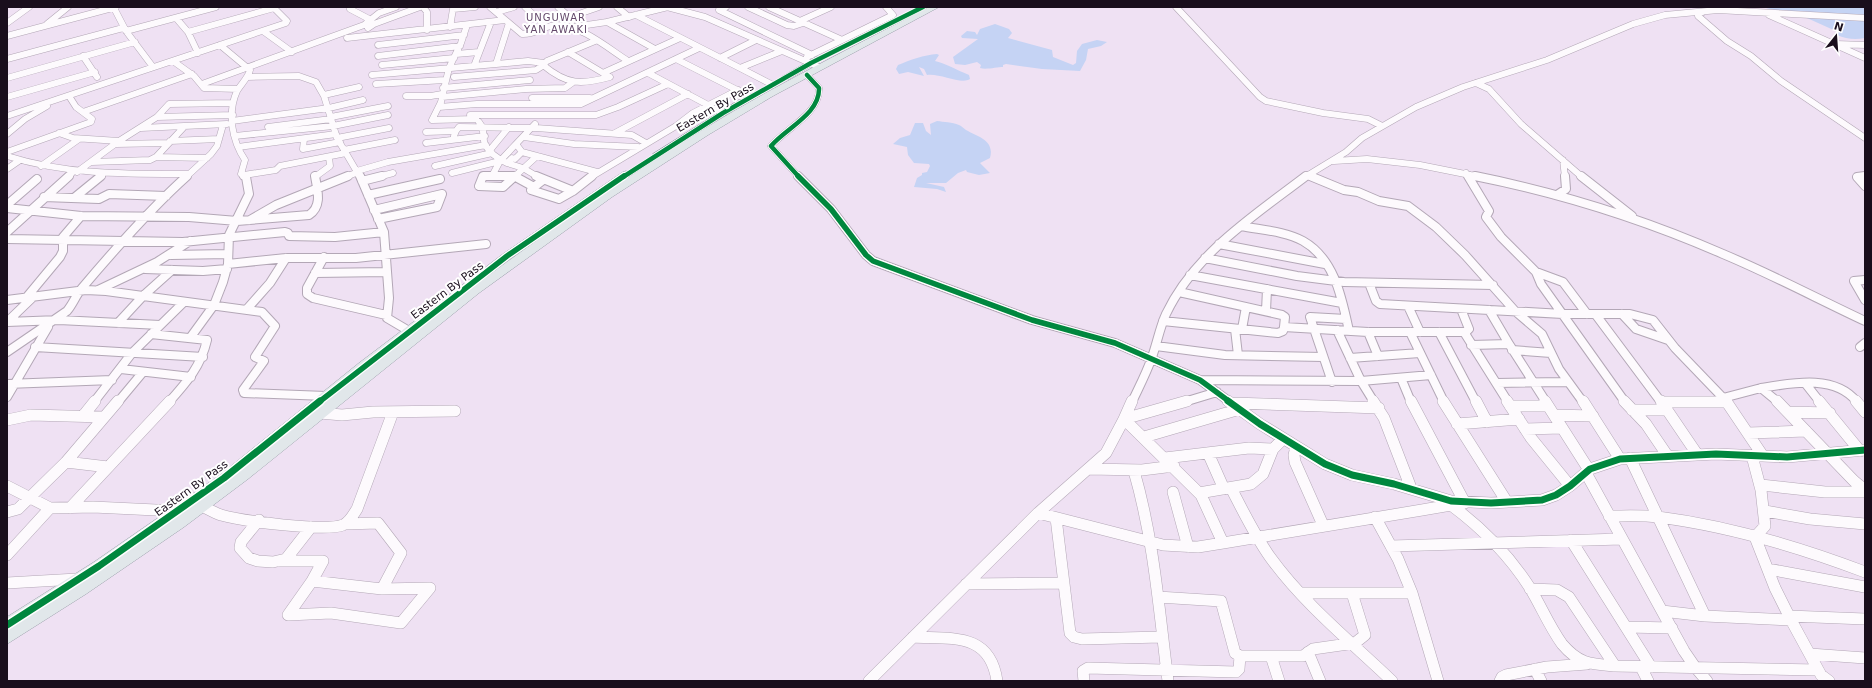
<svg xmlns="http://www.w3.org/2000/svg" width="1872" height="688" viewBox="0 0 1872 688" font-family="'DejaVu Sans',sans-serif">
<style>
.water{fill:#c5d3f4}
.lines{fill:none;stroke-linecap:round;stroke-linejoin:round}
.minor-far2-casing{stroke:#b3a7b6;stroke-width:7}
.minor-far1-casing{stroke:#b3a7b6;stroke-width:10}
.minor-casing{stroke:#b3a7b6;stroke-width:12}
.major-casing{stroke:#9ca2ac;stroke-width:1}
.minor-far2{stroke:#fdfafd;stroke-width:6}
.minor-far1{stroke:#fdfafd;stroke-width:8}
.minor{stroke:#fdfafd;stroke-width:11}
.major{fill:#e1e7ea;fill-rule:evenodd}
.cycleway-far2-casing{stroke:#fff;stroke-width:6}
.cycleway-far1-casing{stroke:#fff;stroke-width:8}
.cycleway-casing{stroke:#fff;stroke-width:10}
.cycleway-far2{stroke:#00873e;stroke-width:4.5}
.cycleway-far1{stroke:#00873e;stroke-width:5.5}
.cycleway{stroke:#00873e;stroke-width:7}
.labels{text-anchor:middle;stroke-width:4;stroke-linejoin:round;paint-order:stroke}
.far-neighbourhood-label{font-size:10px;letter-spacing:1px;fill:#63486a;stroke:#fff}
.street-label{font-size:11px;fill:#190e1c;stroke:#fff}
</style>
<rect width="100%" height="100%" fill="#efe1f3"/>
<path class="water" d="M1762,7H1865V38C1855,40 1846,39 1837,35L1838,32L1807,18Z
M995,24L1009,29L1012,33L1008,38L1052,50L1053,57L1073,65L1076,63L1077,51L1082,44L1097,40L1107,42L1101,46L1088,49L1086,60L1080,71L1042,69L1006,64L1003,65V67C997,67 986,70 980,68L981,65L977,62L965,65L955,64L953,57L978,39L962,38L961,36L967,31L975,32L977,35L980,29Z
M937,54L939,55L935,61C947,64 957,70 969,75L970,79C961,85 940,73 927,75L924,69L919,67L924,76L908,72L899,74L896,69L898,65C910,60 924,55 937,54Z
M937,121C944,122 952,122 959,125C962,126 963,128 966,130C978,137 995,140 990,158L980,163L990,173L979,175L967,172L966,170L958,173L946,183H926L944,187L946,192L937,189L914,187L917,178L922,175V173L927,172L930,166L929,164L914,163L908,155L907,147L893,144L900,138L910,135L915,123H923L926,131L931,135L930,124Z"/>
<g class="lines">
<defs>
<path id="minor-far2" d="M351,7L350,9L371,20
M423,7L427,12V30
M490,7L522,34C535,35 545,25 557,25C581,25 609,49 628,61
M525,7L547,27
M558,7L573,20
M617,7L629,17
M667,7L705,17L819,67
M726,7L719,10L812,55
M748,7L787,25L794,26L803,23
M769,7L842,40L893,15L886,7
M1176,7L1260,97L1266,101L1323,113L1368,119L1382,126
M114,8L126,31L153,67
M497,12L514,7
M1703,12L1698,13V16L1727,41L1751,56L1781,81L1865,138
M636,15L740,68L782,51
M1769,15L1865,58
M570,17L599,7
M176,18L188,32L198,53
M800,21L831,7
M607,22L655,49
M7,23L29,7
M47,24L68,7
M467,25L461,43L449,68L441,102L432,120L476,119
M450,27L453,9L475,7
M573,27L607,22L668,7
M368,28L374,24L420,7
M126,31L216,7
M263,31L292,52
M188,32L274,8
M7,36L116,7
M347,38L505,20
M595,41L547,61L543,65C567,85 581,85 610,77
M1836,44L1865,45
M220,45L250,70C248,78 241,84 237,91C227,113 232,141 245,160L241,174L246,177
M378,45L464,35
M568,52L608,76
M456,54L479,52
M83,56L97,77
M378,56L460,46
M807,57L842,40
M720,58L756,40
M7,59L123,28
M676,59L751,97
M173,61L194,76L204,88L238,89
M496,64L528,61L544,63
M382,65L454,58
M474,66L491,22
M740,68L773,85
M603,73L680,38
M648,73L723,113
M372,75L496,64L509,23
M247,77L299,76L316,82L324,96L337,138L360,177
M454,77L536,70L544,65
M7,78L135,42
M1476,83L1489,89L1521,124L1582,177
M202,84L364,25L379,13L396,7
M376,84L445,80
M443,88L530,80
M324,95L359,87
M406,96H431L442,94
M7,97L95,72
M442,97L526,89L565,88L572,83
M532,98H590
M439,107L477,104H581L699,48
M83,112L192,74
M470,115H596L618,107L668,84
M7,116L286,23L287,21L273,7
M157,117L233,115
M331,117L388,106
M232,121L329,108L363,100
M479,122C484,128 483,133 484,141C486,151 498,159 507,163L512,158L515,159L522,152
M535,124L516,144L522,152L597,172
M268,127L331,119
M141,128L227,124
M183,128L156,157L207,158
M456,131L459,127L536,128L632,135L646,143
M426,132L456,131L454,136
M59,133L73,138L119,141
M615,133L688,94
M7,134L25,119L47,106
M235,136L333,126L388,115
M524,137L574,144L638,147
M337,138L389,128
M304,139L303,149L340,142
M170,141L219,139
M426,143L485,136
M116,144L168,143
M238,147L336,134
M344,150L395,140
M490,150L509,127
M7,152L91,122L92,119L76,107L69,96
M7,156C67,175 127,174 189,174
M1563,160L1565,177
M1334,161L1367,159L1420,165L1480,177
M92,162L150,160L156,157
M507,163L523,168L538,177
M41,166L79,139
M435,166L492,153
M7,169L20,160
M357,171L388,162L486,145
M77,172L119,141L157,117L169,104L233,103
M452,173L500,161
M1466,173L1468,177
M244,175L276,170L280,166L346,153
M1308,175L1312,177
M492,176L515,177
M68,177L73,172
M99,177L104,173
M186,177L211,154L217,146L223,125
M315,177L330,166L329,157
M346,177L358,172
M378,177L393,173
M483,177L492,176L500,161L516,144
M514,177L537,156
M591,177L676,126L693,113L738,90
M799,177L771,146C786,128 820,114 819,88L807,75
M1305,177L1346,152L1362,138L1416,107L1463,87L1547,60L1633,24L1665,15L1718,10L1865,18
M1858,177L1865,176"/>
<path id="minor-far1" d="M360,176L384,232L389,298L387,318L409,331
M492,176H483L479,186L503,187L515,176
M492,176H514L534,187L543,180
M536,176L573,191L592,176
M798,176L831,209L866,255L873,261L1032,320L1115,343L1200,380L1230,402
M1310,176L1344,190L1358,192L1379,201L1408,206L1436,227L1465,255L1515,311L1542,334L1559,369L1583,402
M1468,176L1489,211L1486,217L1501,237L1536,272L1541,284L1625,402
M1475,176C1560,193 1643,219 1723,254C1771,274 1818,299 1865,321
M1581,176L1632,216
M1865,176L1857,177L1865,186
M362,181L382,176
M531,190L559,199L573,191
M368,195L440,179
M1557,195L1566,189L1565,176
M44,197L99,199L109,194L166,196
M74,198L101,176
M7,205L37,179
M7,208L81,216L189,217L237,221L309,215C323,206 317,189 315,176
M374,210L442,194L437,207L378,219
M250,220L276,205L348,176
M1241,226C1261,230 1285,231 1303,241C1335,259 1342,299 1349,331
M7,232L69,176
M7,239L183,242L285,232L288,233L289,236L335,237L384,232
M1219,244L1325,264
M171,255L228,254
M324,257L307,288V294L313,298L386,315
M1205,258L1297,276L1344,282L1493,285
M228,264L286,258H356L486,244
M145,269L203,271L227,269
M1536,272L1563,282L1587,314
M315,273L387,272
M1190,275L1342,303
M1865,280L1854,281L1865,300
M1369,283L1376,301L1380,304L1563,314H1630L1653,320L1675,348L1727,402
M98,290L157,262L190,241
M1179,292L1282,315L1285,317L1284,327
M26,298L60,257L63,251V237L81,216
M7,300L86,290L106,291L262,312L275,326L255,357L264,361L243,390L244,393L326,396
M1408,306L1420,332
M247,309L270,283L286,258
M1489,310L1509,344
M1266,311L1267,289
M1622,314L1636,329L1668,340
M1596,315L1661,402
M1163,321L1278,333L1283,331L1284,327L1368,332H1466L1469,329L1461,309
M7,322L59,320L160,325
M7,322L32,298
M118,323L143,296L172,270
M1235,329L1238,355
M1242,329L1246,307
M1337,330L1361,381L1431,375
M1368,332L1378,356
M1410,332L1444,402
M1439,332L1476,402
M1464,332L1508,402
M151,334L207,340C201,366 187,382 169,402
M190,338L214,305L223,282L228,264L229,235L249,194L246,177L244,176
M1471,345L1509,344L1546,402
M1156,346L1225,355L1323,357
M35,347L203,357
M1860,347L1865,343
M1512,350L1551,353
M7,352L67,311C73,304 76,295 82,288C115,249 149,210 187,176
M1350,358L1420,353
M121,369L191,377
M1401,378L1411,402
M1200,380L1361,381L1374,402
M1332,382L1310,317L1346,319
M1497,383L1568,382
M1805,383L1820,402
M7,384L112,380
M1761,388C1792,383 1835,374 1857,402
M7,397L48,327
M1723,398L1761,388L1778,402
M94,402L132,353L184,302
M118,402L143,372
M1132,402C1139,387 1147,372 1152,357C1157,343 1160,327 1166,314C1195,253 1255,215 1306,176
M1184,402L1217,392"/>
<path id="minor" d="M1132,401L1124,419L1201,495L1223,543L1422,510L1451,505V501
M1228,401L1260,424L1325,464L1352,475L1394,484L1451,501L1491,503L1542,500L1556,495L1570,486L1590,469L1620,459L1716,454L1787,457L1865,450
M1373,401L1384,418L1411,488
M1411,401L1465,503
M1443,401L1507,502
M1476,401L1487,422
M1507,401L1531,438L1570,486
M1545,401L1589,470
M1583,401L1620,459
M1624,401L1646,424L1667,455
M1661,401L1697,454
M1726,401L1763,456
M1777,401L1854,481L1865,490
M1819,401L1860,451
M1856,401L1865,412
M1662,402H1727
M1232,403L1379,408
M1510,406H1548
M1632,410H1667
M1788,412L1830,413
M320,413L342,415L373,412L455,411
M1554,415L1593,416
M83,416L95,401
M7,420L31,415L104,417
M1457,424L1519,419
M1525,429L1562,428
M1748,433L1806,431
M1144,437L1240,409
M1296,447L1294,455L1295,462L1323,525
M1208,453L1224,489
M1165,458L1249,448L1273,449L1283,439
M1630,458L1705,616
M66,462L108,467
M1088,469L1142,470L1174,466
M1134,471C1154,540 1159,610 1168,681
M1586,473L1684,651L1695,667L1707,681
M1761,485L1825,492H1865
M7,486L50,508L93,507L177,511
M1231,488C1243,511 1255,536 1270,557C1304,604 1350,641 1392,681
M1173,492L1188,547
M1199,493L1251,484L1263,474L1273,449
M1451,505C1482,528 1509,555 1530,588C1541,606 1549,626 1562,644C1579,664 1590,664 1615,666L1818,670
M202,506C208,509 215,513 221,515C242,521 325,532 343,525C350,522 353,515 357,509L393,412
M70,508L170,401
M1765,511L1810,519L1865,524
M7,512L18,509L66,462L118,401
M1038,513L1163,545L1198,547L1223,543
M1609,516C1625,516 1642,515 1658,517C1729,526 1799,547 1865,572
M1375,517L1398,559L1412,593L1438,681
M1056,518L1070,633L1074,637L1082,639L1161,637
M259,520L241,542L240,548L249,558L258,561L273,562L286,559L311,527
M345,524L378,523L401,553L382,589
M1571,540L1651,667
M1391,546L1621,539
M7,555L50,508
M280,561H323L312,581
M1768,569L1865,587
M312,581L382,589L430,588L401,623L331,613L288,615Z
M7,583L77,579
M966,584L1064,583
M1530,589L1557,590L1569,597L1615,666
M1300,593H1412
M1158,597L1221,601L1235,653L1240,656H1303L1313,649L1355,643L1365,635L1352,593
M1662,611L1705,616L1791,620L1775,588L1755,537L1765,526L1761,490L1752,456
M1789,616L1865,619
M1791,620L1821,675L1829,681
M1626,627L1672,628
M913,637C952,639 990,632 997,681
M1308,652L1320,681
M1810,654L1865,658
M1271,656L1279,681
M1641,667L1648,681
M1535,669L1541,681
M869,681L1038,513L1106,453L1124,419L1187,401
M1084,681L1083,671L1088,668L1236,672L1239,669L1240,656
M1500,681L1502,677L1506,675L1547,667L1587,664"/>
<path id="major" d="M929,7H939L773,96L708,135L612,197L479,293L248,479L184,527L86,594L7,644V617L94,562L220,475L359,363L503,254L623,172L626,171L631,174L511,258L473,287C558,224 644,164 734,111C798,74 864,41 929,7Z
M816,57H822L823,59L789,79H786L782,77Z
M739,100H742L746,102L660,156L657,157L653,154Z"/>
</defs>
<use href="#minor-far2" class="minor-far2-casing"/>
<use href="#minor-far1" class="minor-far1-casing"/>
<use href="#minor" class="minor-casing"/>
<use href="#major" class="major-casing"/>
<use href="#minor-far2" class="minor-far2"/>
<use href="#minor-far1" class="minor-far1"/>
<use href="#minor" class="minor"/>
<use href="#major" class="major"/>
<defs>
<path id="cycleway-far2" d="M623,177L723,113L811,63L923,7
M799,177L771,146C786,128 820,114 819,88L807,75"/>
<path id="cycleway-far1" d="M798,176L831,209L866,255L873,261L1032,320L1115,343L1200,380L1230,402
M319,402L507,256L624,176"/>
<path id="cycleway" d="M1228,401L1260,424L1325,464L1352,475L1394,484L1451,501L1491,503L1542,500L1556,495L1570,486L1590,469L1620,459L1716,454L1787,457L1865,450
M7,625L99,566L224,478L320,401"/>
</defs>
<use href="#cycleway-far2" class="cycleway-far2-casing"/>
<use href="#cycleway-far1" class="cycleway-far1-casing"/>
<use href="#cycleway" class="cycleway-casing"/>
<use href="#cycleway-far2" class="cycleway-far2"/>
<use href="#cycleway-far1" class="cycleway-far1"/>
<use href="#cycleway" class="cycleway"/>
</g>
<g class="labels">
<g class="far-neighbourhood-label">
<text x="556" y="21">UNGUWAR<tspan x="556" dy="12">YAN AWAKI</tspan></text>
</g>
<g class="street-label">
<text transform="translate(715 107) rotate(-30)" y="4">Eastern By Pass</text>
<text transform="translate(447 290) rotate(-37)" y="4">Eastern By Pass</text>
<text transform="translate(191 488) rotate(-36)" y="4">Eastern By Pass</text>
</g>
</g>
<rect width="1872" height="688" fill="none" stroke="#190e1c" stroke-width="16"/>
<g transform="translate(1836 36) rotate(17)" stroke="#ffffff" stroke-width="3" paint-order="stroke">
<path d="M0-3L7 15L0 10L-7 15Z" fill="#190e1c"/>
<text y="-6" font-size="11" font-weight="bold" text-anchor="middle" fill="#190e1c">N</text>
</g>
</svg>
